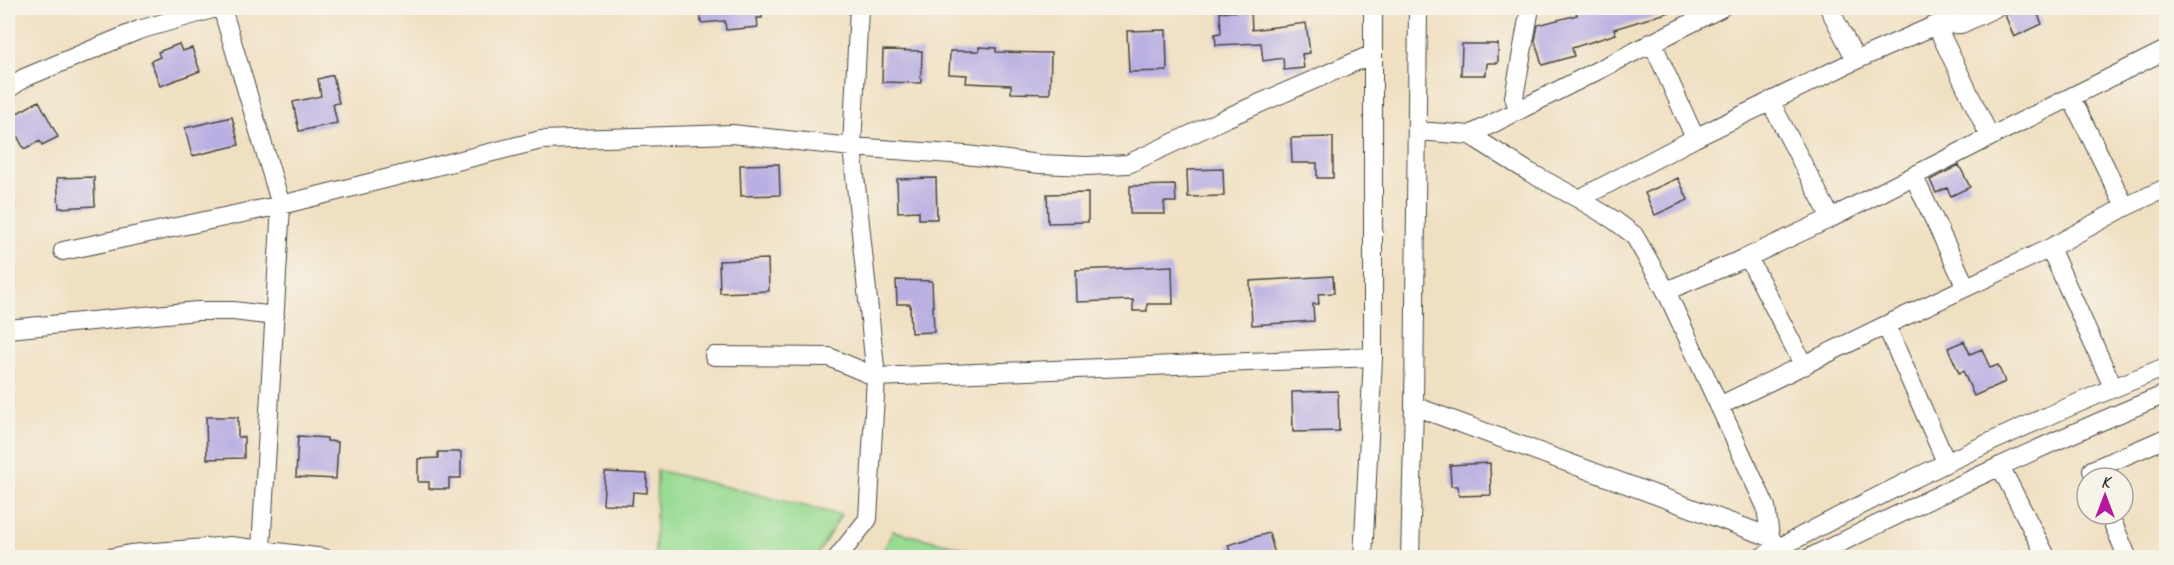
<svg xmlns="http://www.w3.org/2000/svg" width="2174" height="565" viewBox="0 0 2174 565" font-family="Caveat,sans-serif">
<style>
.green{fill:#98db93;stroke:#62835f;stroke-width:1.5}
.building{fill:#b9afe2}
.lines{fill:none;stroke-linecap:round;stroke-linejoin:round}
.minor-casing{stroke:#494642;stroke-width:20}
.minor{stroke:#fff;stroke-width:18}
</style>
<rect width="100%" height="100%" fill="#f7f3e8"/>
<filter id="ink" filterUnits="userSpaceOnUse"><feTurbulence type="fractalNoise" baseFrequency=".0167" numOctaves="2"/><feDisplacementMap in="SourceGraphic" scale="12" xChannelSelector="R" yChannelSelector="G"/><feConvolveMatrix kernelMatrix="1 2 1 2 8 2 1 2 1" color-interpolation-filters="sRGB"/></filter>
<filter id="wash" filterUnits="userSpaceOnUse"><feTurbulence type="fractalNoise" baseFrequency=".008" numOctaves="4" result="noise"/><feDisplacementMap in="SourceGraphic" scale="24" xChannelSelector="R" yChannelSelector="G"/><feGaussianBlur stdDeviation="1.35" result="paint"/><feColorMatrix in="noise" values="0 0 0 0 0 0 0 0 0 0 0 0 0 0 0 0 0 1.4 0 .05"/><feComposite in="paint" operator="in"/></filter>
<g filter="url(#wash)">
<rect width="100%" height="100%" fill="#f0e0c2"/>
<path class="green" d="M657,470L841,515L816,557H655Z
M893,531L1000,557H880Z"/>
<g id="blocks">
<path class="building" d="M700,8H762V18H757L758,27L726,30L725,21L701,23Z
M1575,8H1673V11L1614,29L1616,34L1572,48L1574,56L1542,65L1535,41L1538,25L1577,15Z
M2023,8H2035L2042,24L2014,37L2005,15Z
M1251,11L1252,30L1306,23L1310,53L1302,54L1304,68L1284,70L1283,58L1263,61L1261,43L1216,45L1215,34L1221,33L1220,12Z
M1166,30L1167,71L1129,72L1127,31Z
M179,44L182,51L192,48L200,71L160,86L151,61L160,57L158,52Z
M1462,44H1498V63H1487L1486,75H1461Z
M979,47L996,48V52L1051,53L1050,94L1011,93V85L966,83L967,75L949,74L950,51H979Z
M883,50L922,51L921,83L882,82Z
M333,75L339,103L333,104L337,123L299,131L293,102L321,96L318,79Z
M39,101L58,137L42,145L40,141L24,149L8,118Z
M232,117L239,145L192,156L185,128Z
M1333,137V178H1317V163H1292L1291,138Z
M779,164L780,195L741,196L740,165Z
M1959,165L1970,187L1951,196L1947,188L1936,193L1930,180Z
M1223,169L1224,196L1188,197L1187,170Z
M94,177L95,206L59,208L57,178Z
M936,178L937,219H919V211L898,212L897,179Z
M1678,178L1688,200L1655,215L1645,193Z
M1175,185L1176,202H1164L1165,214H1130V186Z
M1088,193V222L1048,223L1047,194Z
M768,259L769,291L720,293L719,261Z
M1172,266L1173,304H1147V311H1133V300L1077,302L1076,270Z
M1333,276L1334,293L1318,294L1319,304H1313L1314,321L1252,325L1250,281Z
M896,280L932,281L934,332L911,333L910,304H897Z
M1964,341L1970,354L1982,349L1990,368L1998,365L2005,382L1974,396L1963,371L1959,373L1948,348Z
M1338,391L1339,431L1293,432L1292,392Z
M206,417H238V437H244V458L207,459Z
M298,436L327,438V441L338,442L336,479L296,477Z
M438,452H461V478H449V489H429V482H418V459L438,458Z
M1490,463L1491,495L1459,496L1458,486H1451L1450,465Z
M605,472L647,474V493L633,492L632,505L603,504Z
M1269,533L1276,558H1232L1228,545Z"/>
</g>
</g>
<g filter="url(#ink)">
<use href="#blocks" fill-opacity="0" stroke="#494642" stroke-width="1.5"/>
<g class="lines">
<defs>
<path id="minor" d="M222,8L281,205L261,549
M1829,8L1856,60
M1936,25L1990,137
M1652,42L1695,138
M8,89L24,78L139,30L216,8
M2071,97L2125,207
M1770,101L1831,218
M1518,110L1514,97L1530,8
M1418,131L1470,135L1529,172L1579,199
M1470,135L1721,8
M1914,177L1966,287
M2050,248L2113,387
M63,251L281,205L541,140L732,134L852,147L966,155L1040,164L1087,166L1128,164L1226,118L1373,54
M1748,257L1804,366
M1666,291L1748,257L1831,218L1990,137L2166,50
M1886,325L1946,462
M8,329L197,311H233L275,316
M714,356L829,357L876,377L1373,357
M1414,406L1770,537
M1719,406L1886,325L2050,248L2125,207L2166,188
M2000,466L2047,558
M2095,478L2092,470L2166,438
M2109,514L2127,556L2123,558
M1778,548L1770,537L1766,507L1666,291L1634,235L1614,220L1579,199L1695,138L1856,60L1936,25L1961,24L1995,8
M110,558L130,554L231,546L324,558
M837,558L868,519L876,377L852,147L859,8
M1363,558L1373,357V8
M1410,558L1414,406L1418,8
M1760,558C1892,487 2027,421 2166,367
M1809,558C1927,500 2045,443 2166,394"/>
</defs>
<use href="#minor" class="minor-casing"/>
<use href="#minor" class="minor"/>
</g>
</g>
<rect width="2174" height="565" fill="none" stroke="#f7f3e8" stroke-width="30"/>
<g transform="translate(2105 496)"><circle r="28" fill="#f7f3e8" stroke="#a5a39c" stroke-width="1.5"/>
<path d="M0-4.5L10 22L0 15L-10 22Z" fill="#b5179e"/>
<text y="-9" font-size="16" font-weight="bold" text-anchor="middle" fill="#2b2b2b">K</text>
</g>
</svg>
